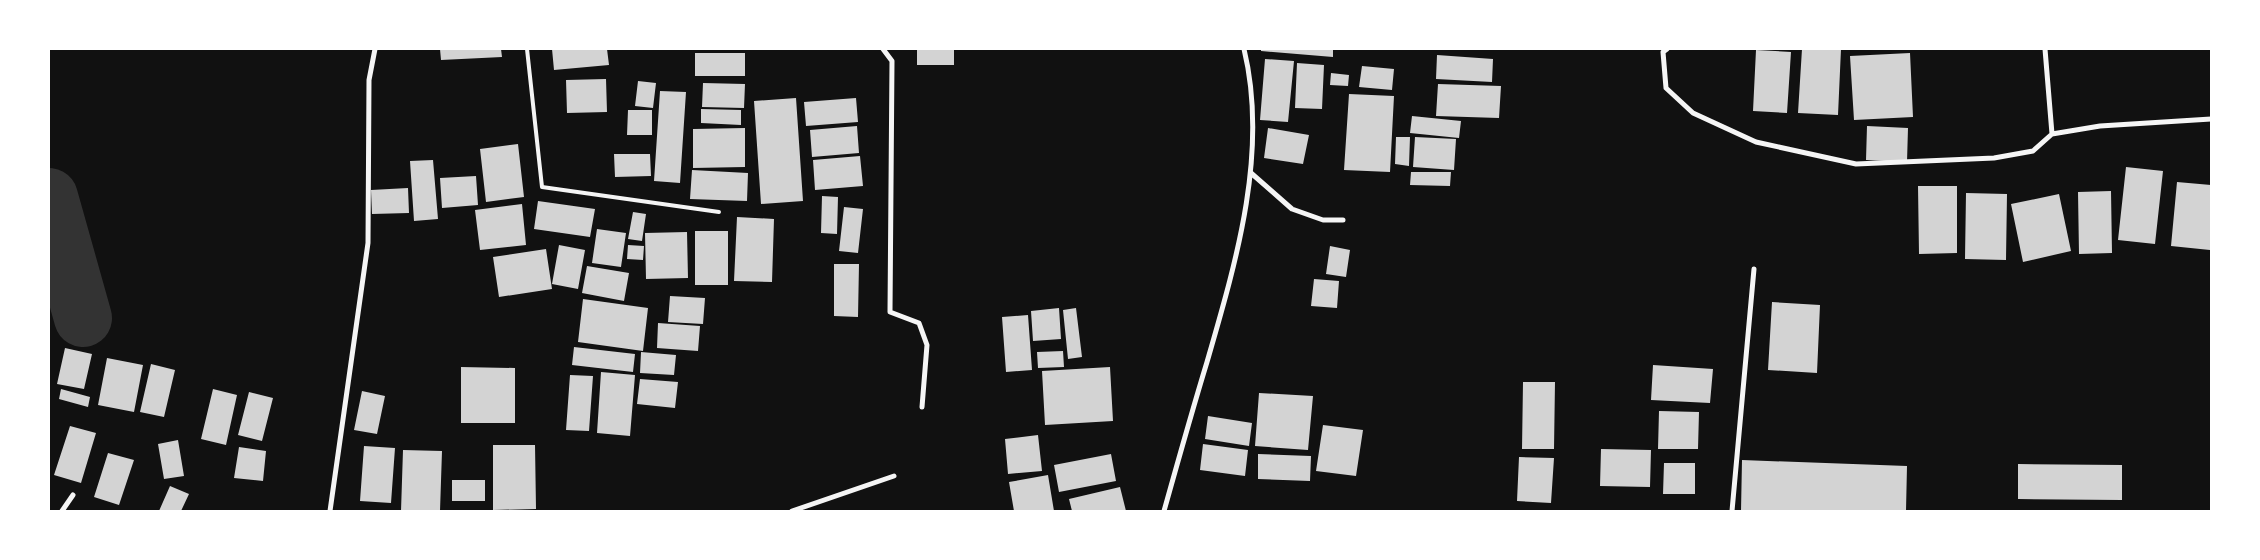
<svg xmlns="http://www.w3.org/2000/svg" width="2260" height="560" viewBox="0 0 2260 560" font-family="'Space Grotesk',sans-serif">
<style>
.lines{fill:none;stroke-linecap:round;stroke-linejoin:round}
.river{stroke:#333;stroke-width:58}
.building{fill:#d3d3d3}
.service{stroke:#f5f5f5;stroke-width:4}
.minor{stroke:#f5f5f5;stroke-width:5}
</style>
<rect width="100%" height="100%" fill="#111"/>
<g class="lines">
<path class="river" d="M49,197L83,318"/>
</g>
<path class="building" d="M440,49H501L502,57L441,60Z
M552,49H607L609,65L554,70Z
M917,49H954V65H917Z
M1261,49H1333V57L1261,51Z
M1802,49H1841L1838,115L1798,113Z
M1756,50L1791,52L1787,113L1753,111Z
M695,53H745V76H695Z
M1910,53L1913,117L1854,120L1850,56Z
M1437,55L1493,59L1492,82L1436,79Z
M1265,59L1294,61L1288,122L1260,120Z
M1297,63L1324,65L1322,109L1295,108Z
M1362,66L1394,69L1392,90L1359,87Z
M1331,73L1349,75L1348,86L1330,85Z
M606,79L607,112L567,113L566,80Z
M638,81L656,83L653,108L635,106Z
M703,83L745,84L744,108L702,107Z
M1438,84L1501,86L1499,118L1436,116Z
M660,91L686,92L680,183L654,181Z
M1349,94L1394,96L1390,172L1344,170Z
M796,98L803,201L761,204L754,101Z
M856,98L858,122L806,126L804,102Z
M701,109L741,110V125L701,123Z
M628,110H652V135H627Z
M1412,116L1461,121L1459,138L1410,133Z
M857,126L859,153L812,157L810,130Z
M1867,126L1908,128L1907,162L1866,160Z
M745,128V167L693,168V129Z
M1268,128L1309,135L1303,164L1264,158Z
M1396,137H1410L1409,166L1395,164Z
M1415,137L1456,139L1454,170L1413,167Z
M518,144L524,197L486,202L480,149Z
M614,154H650L651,176L615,177Z
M860,156L863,186L815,190L813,160Z
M433,160L438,219L414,221L410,161Z
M2126,167L2163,171L2155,244L2118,240Z
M692,170L748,173L747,201L690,199Z
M1411,172H1451L1450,186L1410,185Z
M476,176L478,205L442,208L440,178Z
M2177,182L2211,185L2210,250L2171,246Z
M1918,186H1957V253L1919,254Z
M408,188L409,213L372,214L371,190Z
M2111,191L2112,253L2079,254L2078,192Z
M1966,193L2007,194L2006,260L1965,259Z
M2059,194L2071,251L2023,262L2011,204Z
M822,196L838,197L837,234L821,233Z
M538,201L595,209L590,237L534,229Z
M522,204L526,245L480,250L475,210Z
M844,207L863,209L858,253L839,251Z
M633,212L646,214L642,241L628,239Z
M737,217L774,219L772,282L734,281Z
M597,229L626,233L621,267L592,263Z
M695,231H728V285H695Z
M687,232L688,278L646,279L645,233Z
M559,245L585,250L578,289L552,284Z
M628,245L644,246L643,260L627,259Z
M1330,246L1350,250L1346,277L1326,274Z
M546,249L552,289L499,297L493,257Z
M834,264H859L858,317L834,316Z
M587,266L629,273L624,301L582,293Z
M1314,279L1339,281L1337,308L1311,306Z
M670,296L705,298L703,324L668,322Z
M583,299L648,308L643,351L578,342Z
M1772,302L1820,305L1817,373L1768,370Z
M1059,308L1061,339L1033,341L1031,311Z
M1076,308L1082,357L1068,359L1063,310Z
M1028,315L1032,370L1006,372L1002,317Z
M658,323L700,326L698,351L657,348Z
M574,347L635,354L633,372L572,365Z
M65,348L92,354L84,389L57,384Z
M1063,351L1064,367L1038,368L1037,352Z
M641,352L676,355L674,375L640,373Z
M107,358L143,365L134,412L98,405Z
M151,364L175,370L164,417L140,412Z
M1653,365L1713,369L1710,403L1651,400Z
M461,367L515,368V423H461Z
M1110,367L1113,421L1045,425L1042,371Z
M601,372L635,375L630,436L597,433Z
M570,375L593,376L589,431L566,430Z
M640,379L678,382L675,408L637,404Z
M1523,382H1555L1554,449H1522Z
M61,389L90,397L88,407L59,399Z
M213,389L237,395L226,445L201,439Z
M362,391L385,396L377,434L354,430Z
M249,392L273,398L262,441L238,435Z
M1259,393L1313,396L1308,450L1255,446Z
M1659,411L1699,412L1698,449H1658Z
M1208,416L1252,423L1249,446L1205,439Z
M1323,425L1363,430L1356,476L1316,471Z
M70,426L96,433L81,483L54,475Z
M1038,435L1042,471L1008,474L1005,439Z
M178,440L184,476L164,479L158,444Z
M1203,444L1248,450L1245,476L1200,470Z
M493,445H535L536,509L493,510Z
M364,446L395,448L391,503L360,501Z
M239,447L266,451L263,481L234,478Z
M1601,449L1651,450L1650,487L1600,486Z
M403,450L442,451L440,511H401Z
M108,453L134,460L119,505L94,497Z
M1111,454L1116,481L1059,492L1054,465Z
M1258,454L1311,456L1310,481L1258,479Z
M1519,457L1554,458L1551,503L1517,501Z
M1742,460L1907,466L1906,511H1741Z
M1664,463H1695V494H1663Z
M2018,464L2122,465V500L2018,499Z
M1048,475L1054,511H1014L1009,482Z
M452,480H485V501H452Z
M170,486L189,494L181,511H159Z
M1120,487L1126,511H1072L1069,499Z"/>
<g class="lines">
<path class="service" d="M527,49L542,187L719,212"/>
<path class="minor" d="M883,49L892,61L890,312L919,323L927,345L922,407
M1667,49L1663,52L1666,88L1693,113L1756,142L1856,164L1994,158L2033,151L2052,134
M2045,49L2052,134L2100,126L2211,119
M1251,173L1292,209L1323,220H1343
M62,511L73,495
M330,511L368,243L369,80L375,49
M792,511L894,476
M1164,511C1178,461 1192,411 1207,362C1236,262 1269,152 1244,49
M1732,511L1754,269"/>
</g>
<rect width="2260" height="560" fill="none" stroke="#ffffff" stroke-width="100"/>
</svg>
